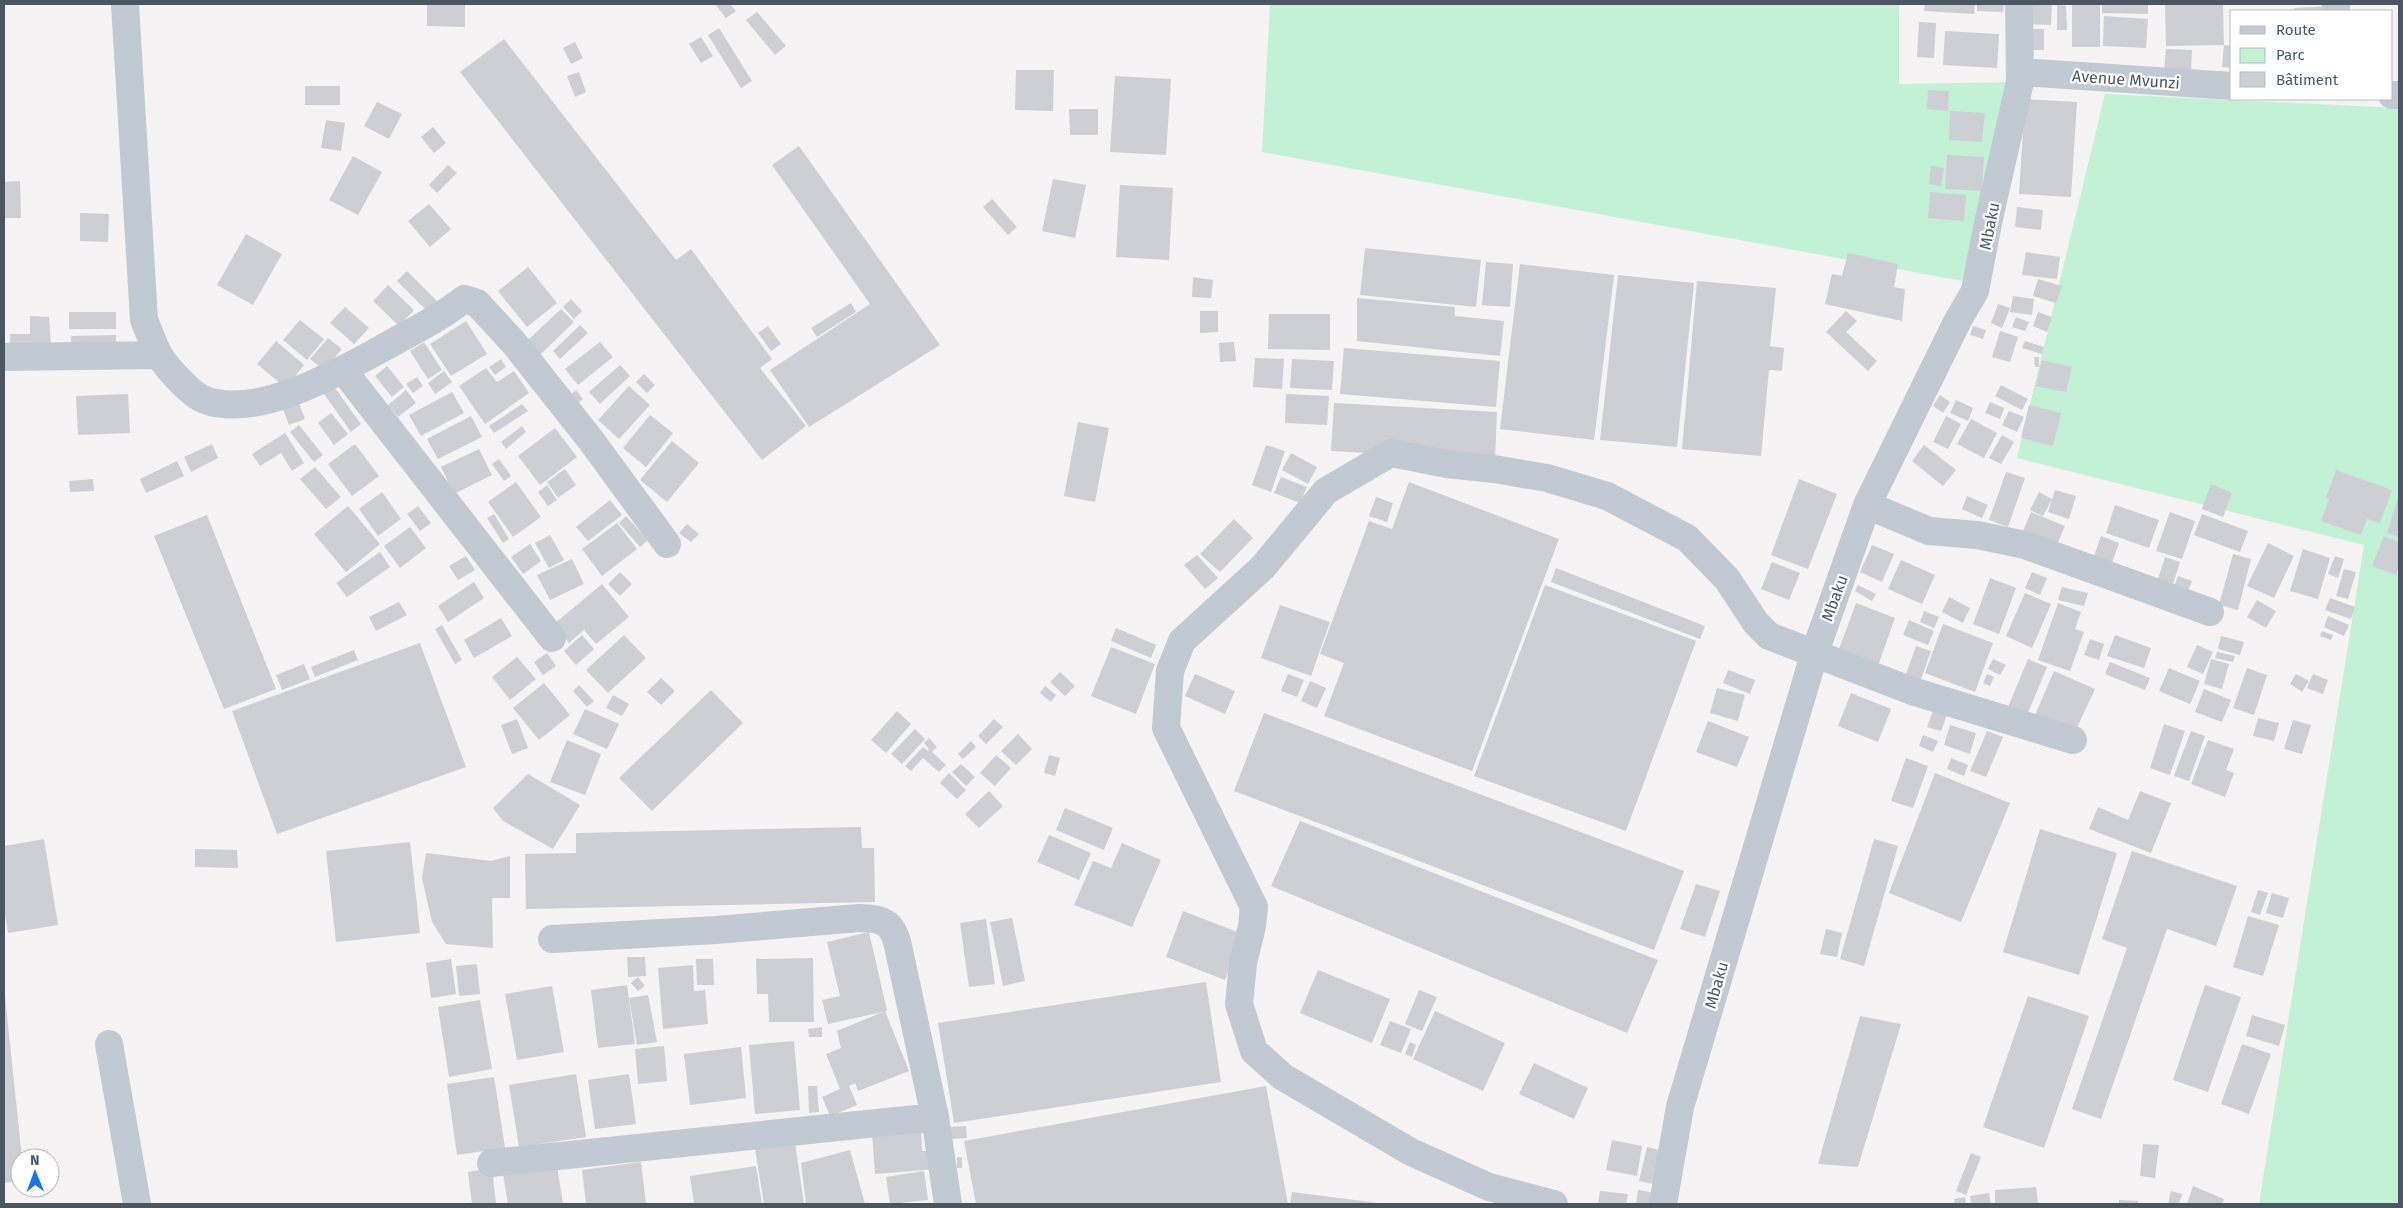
<svg xmlns="http://www.w3.org/2000/svg" width="2403" height="1208" viewBox="0 0 2403 1208" font-family="'Fira Sans',sans-serif">
<style>
.green{fill:#c3f1d5}
.building{fill:#cdcfd5}
.lines{fill:none;stroke-linecap:round;stroke-linejoin:round}
.minor{stroke:#c1cad2;stroke-width:28}
.labels{text-anchor:middle;stroke-width:4.5;stroke-linejoin:round;paint-order:stroke}
.street-label{font-size:16px;fill:#4a5661;stroke:#fff}
</style>
<rect width="100%" height="100%" fill="#f5f3f3"/>
<path class="green" d="M1270,4H1899V84L2020,82L1968,282L1262,152Z
M2105,94L2399,108V1204H2259L2364,545L2017,458Z"/>
<path class="building" d="M427,4H465V27L427,26Z
M715,4H730L736,11L726,18Z
M1925,4H1975L1974,14L1924,11Z
M1977,4H2004L2003,12L1977,11Z
M2024,4H2052L2051,25L2023,24Z
M2072,4H2100V47H2072Z
M2102,4H2148V14L2102,13Z
M2165,4H2223L2224,45L2166,46Z
M2057,5L2066,6L2067,30H2057Z
M2330,6V11H2295L2294,8Z
M757,12L786,46L775,55L746,20Z
M2104,16L2148,19L2146,48L2103,46Z
M1919,22L1936,23L1934,58L1917,57Z
M719,28L752,81L741,88L708,35Z
M2023,29H2044V50H2024Z
M1945,31L1999,34L1997,68L1943,65Z
M701,37L713,56L701,63L689,44Z
M504,39L676,260L691,249L772,359L760,368L806,426L762,460L460,72Z
M575,42L583,58L571,64L563,48Z
M2224,45L2232,46V68L2222,67Z
M2166,49L2192,50L2191,73L2164,71Z
M1016,70H1054L1053,111L1015,110Z
M579,72L586,92L575,97L567,76Z
M1115,76L1171,79L1166,155L1110,152Z
M305,86H340V105H305Z
M1928,90L1949,91L1948,111L1927,109Z
M2025,99L2077,102L2071,197L2019,194Z
M377,102L402,114L389,139L364,126Z
M1069,109H1098V135H1070Z
M1950,111L1985,113L1982,142L1949,140Z
M326,120L345,123L341,151L321,148Z
M433,127L446,143L434,153L421,137Z
M799,146L940,345L809,427L770,370L870,304L772,165Z
M1947,155L1984,157L1982,191L1945,189Z
M353,156L382,172L358,215L329,200Z
M448,165L457,173L437,193L429,185Z
M1931,166L1944,168L1941,186L1929,184Z
M1053,179L1086,185L1075,238L1042,231Z
M20,181L21,218H4V182Z
M1120,185L1173,188L1169,260L1116,257Z
M1930,192L1966,195L1964,221L1928,218Z
M992,199L1017,227L1008,235L983,207Z
M429,204L451,229L430,247L408,221Z
M2017,207L2043,210L2041,230L2015,227Z
M80,213L109,214L108,242L80,241Z
M246,234L282,254L253,305L217,285Z
M1365,248L1481,260L1476,307L1360,295Z
M2026,252L2060,257L2057,279L2022,275Z
M1848,253L1898,264L1894,287L1905,289L1902,321L1825,304L1832,274L1842,276Z
M1486,262L1513,264L1510,307L1482,305Z
M1520,264L1614,275L1594,440L1500,429Z
M528,267L557,303L527,327L498,291Z
M407,271L438,302L428,312L397,281Z
M1618,275L1694,283L1677,447L1600,440Z
M1193,277L1213,280L1211,298L1192,297Z
M2038,279L2062,286L2056,303L2033,296Z
M1697,281L1776,288L1770,346L1784,348L1782,371L1769,370L1761,456L1682,449Z
M388,285L414,310L399,326L373,301Z
M2013,296L2034,299L2032,315L2010,312Z
M1357,298L1455,307V316L1504,321L1500,356L1357,341Z
M571,299L582,311L574,319L563,307Z
M851,303L856,312L817,337L811,328Z
M1998,304L2010,308L2002,328L1991,323Z
M345,307L369,328L354,344L330,323Z
M561,309L574,322L540,355L527,341Z
M1200,311H1218V332L1200,333Z
M1846,311L1857,321L1846,332L1877,361L1868,371L1826,332Z
M69,312H116V329H69Z
M2038,312L2052,317L2047,332L2033,326Z
M1269,314H1330V350L1268,349Z
M30,316L49,317L51,344L10,345V334H30Z
M2016,317L2029,322L2025,331L2012,327Z
M300,320L324,339L307,360L283,340Z
M466,321L487,354L451,376L430,344Z
M580,325L588,333L560,359L553,351Z
M768,326L781,344L771,351L758,333Z
M1973,326L1986,330L1983,339L1970,335Z
M2000,331L2018,337L2010,362L1992,357Z
M116,335V346H71V336Z
M328,338L342,349L324,370L310,359Z
M276,341L304,365L286,388L257,364Z
M2025,341L2044,347L2042,354L2022,348Z
M424,342L442,370L428,379L410,351Z
M600,342L613,357L578,385L565,369Z
M1234,342L1236,361L1220,362L1219,343Z
M1344,348L1500,361L1496,407L1340,394Z
M2034,357H2039V367H2035Z
M1255,358L1284,359L1282,389L1253,387Z
M501,359L506,367L495,375L489,367Z
M1292,359L1334,361L1332,390L1290,388Z
M2042,360L2072,367L2066,392L2036,386Z
M620,365L630,376L600,404L589,392Z
M387,366L404,387L392,397L375,376Z
M486,368L497,382L514,371L529,393L485,424L459,386Z
M444,371L452,382L435,394L428,383Z
M644,374L655,385L647,393L636,382Z
M417,377L423,386L413,393L406,384Z
M332,384L361,424L351,432L322,391Z
M2001,385L2028,399L2022,410L1995,396Z
M629,386L650,405L619,439L598,420Z
M406,390L416,403L398,417L388,405Z
M576,390L583,399L572,408L565,400Z
M452,392L464,413L421,436L409,415Z
M128,394L130,433L78,435L76,396Z
M1286,394L1329,396L1327,425L1285,423Z
M1940,395L1950,402L1943,413L1933,406Z
M297,398L305,419L289,425L281,404Z
M1956,400L1973,408L1968,421L1950,413Z
M1990,402L2004,408L2000,419L1985,413Z
M1334,403L1497,412L1495,460L1331,451Z
M522,404L528,411L494,433L489,426Z
M2029,405L2061,413L2053,446L2021,438Z
M2009,411L2024,417L2017,432L2002,425Z
M331,413L348,434L334,445L318,423Z
M650,415L673,433L646,467L623,448Z
M471,416L482,437L438,459L427,439Z
M1946,416L1961,424L1948,449L1933,442Z
M1971,419L1997,433L1984,458L1957,444Z
M1078,422L1109,428L1095,502L1064,496Z
M299,425L323,455L314,462L290,432Z
M522,426L526,432L506,449L501,442Z
M555,428L577,457L540,485L518,456Z
M285,433L304,463L292,471L281,453L260,466L252,454Z
M2002,435L2014,442L2001,464L1989,458Z
M672,441L699,463L667,502L640,480Z
M212,444L218,458L191,472L184,457Z
M355,444L379,476L352,496L328,464Z
M1266,445L1285,451L1271,492L1252,485Z
M1924,445L1956,470L1943,486L1912,461Z
M479,449L492,475L454,494L441,467Z
M1291,453L1317,467L1308,484L1282,470Z
M499,459L511,476L504,481L492,464Z
M177,461L184,476L146,493L140,479Z
M315,467L341,497L326,509L300,479Z
M565,469L576,485L558,498L547,482Z
M2336,470L2392,490L2380,523L2367,519L2361,535L2321,521L2329,499L2326,498Z
M2006,472L2025,478L2008,527L1989,520Z
M1281,477L1307,487L1300,503L1274,493Z
M93,479L94,491L70,492L69,481Z
M1799,479L1837,494L1808,569L1771,555Z
M516,482L541,517L513,537L488,502Z
M1409,482L1559,539L1472,771L1324,716L1344,663L1320,654L1369,521L1392,529Z
M2211,484L2232,493L2223,517L2202,509Z
M547,485L557,500L548,506L538,492Z
M2055,490L2076,496L2069,519L2048,512Z
M382,492L401,519L378,536L359,509Z
M2039,492L2052,499L2043,516L2030,510Z
M2399,495V537L2387,533Z
M1967,496L1988,505L1982,518L1962,509Z
M1376,497L1393,503L1387,522L1369,516Z
M610,500L622,515L588,541L576,527Z
M2115,505L2159,520L2149,548L2106,533Z
M348,506L380,544L346,572L314,534Z
M418,506L431,523L420,531L407,514Z
M2031,512L2065,526L2057,545L2023,531Z
M2170,512L2195,521L2182,559L2156,551Z
M494,514L509,539L503,543L487,518Z
M2202,514L2248,531L2240,552L2194,535Z
M207,515L276,689L224,709L154,536Z
M626,516L648,540L640,547L619,523Z
M1234,519L1253,538L1220,572L1200,554Z
M617,523L637,549L602,576L582,549Z
M687,524L699,534L691,542L679,533Z
M410,527L426,548L400,568L384,546Z
M550,535L564,560L549,568L535,543Z
M2101,536L2119,543L2112,563L2094,556Z
M2384,536L2399,542V567L2396,575L2372,566Z
M2268,543L2294,556L2274,598L2247,586Z
M530,544L541,561L523,574L511,557Z
M1872,545L1894,554L1882,582L1860,572Z
M2303,549L2330,558L2318,599L2290,591Z
M380,552L390,567L347,597L336,583Z
M2233,554L2251,559L2238,610L2219,605Z
M1197,555L1218,578L1205,589L1184,565Z
M466,556L475,570L458,580L449,566Z
M2335,556L2344,559L2338,578L2328,574Z
M2165,557L2180,562L2173,584L2158,579Z
M572,559L584,584L550,600L537,575Z
M1901,560L1935,575L1922,604L1888,589Z
M1772,562L1800,573L1789,600L1761,589Z
M1556,568L1705,626L1700,639L1551,582Z
M2344,569L2356,572L2348,599L2336,596Z
M620,572L632,584L620,596L608,584Z
M2032,572L2047,578L2040,595L2025,588Z
M2178,576L2192,581L2187,594L2173,589Z
M1990,578L2016,588L1999,634L1973,624Z
M474,582L484,598L448,622L438,606Z
M602,584L629,617L596,644L584,630L569,643L554,624Z
M1545,585L1696,641L1626,831L1474,776Z
M1858,585L1876,594L1872,601L1855,591Z
M2062,587L2088,593L2084,606L2058,600Z
M2025,593L2051,604L2032,648L2006,636Z
M1949,597L1970,608L1963,623L1942,612Z
M2330,598L2355,607L2351,619L2325,610Z
M2257,600L2276,611L2266,628L2247,617Z
M399,602L407,615L376,631L369,617Z
M1856,603L1895,618L1875,674L1835,660Z
M2058,603L2081,612L2075,629L2084,632L2070,671L2038,660Z
M1280,605L1330,622L1311,676L1261,658Z
M1924,611L1939,617L1934,628L1920,622Z
M2328,616L2349,625L2344,636L2324,627Z
M501,618L512,636L474,658L464,640Z
M1909,620L1934,631L1928,645L1903,635Z
M1943,624L1993,643L1975,692L1925,673Z
M442,625L462,660L455,664L435,629Z
M1116,628L1156,645L1151,658L1111,641Z
M2322,631L2333,635L2331,640L2320,636Z
M582,635L594,649L576,665L564,651Z
M624,635L646,658L608,693L586,670Z
M2115,635L2151,648L2144,668L2107,656Z
M2221,636L2244,642L2240,655L2218,649Z
M2090,639L2104,644L2099,660L2084,655Z
M420,643L466,767L277,834L232,711Z
M2197,645L2213,652L2203,674L2187,667Z
M1916,646L1931,651L1919,685L1904,680Z
M1111,647L1155,664L1136,714L1091,696Z
M354,650L358,660L315,677L311,667Z
M2217,652L2235,656L2233,662L2215,658Z
M547,653L556,666L543,675L534,662Z
M517,657L536,679L510,700L492,677Z
M1993,659L2006,665L2000,675L1988,669Z
M2028,659L2047,667L2025,720L2006,712Z
M2211,659L2229,664L2222,689L2204,684Z
M2110,662L2150,678L2145,690L2105,674Z
M304,664L310,679L282,690L276,675Z
M2169,668L2200,681L2190,704L2159,691Z
M2247,668L2267,675L2254,715L2233,708Z
M1728,670L1755,680L1750,694L1723,683Z
M2054,671L2095,689L2075,732L2035,715Z
M1060,672L1075,686L1065,696L1050,682Z
M1195,674L1235,691L1225,714L1185,696Z
M1288,674L1304,680L1297,697L1281,691Z
M1987,674L1994,677L1990,686L1983,683Z
M2296,674L2309,681L2302,692L2290,684Z
M2313,674L2328,680L2323,694L2307,688Z
M661,678L675,691L661,705L647,692Z
M1310,681L1326,688L1317,708L1301,701Z
M544,683L570,715L539,740L513,708Z
M579,685L594,701L587,707L573,691Z
M1045,686L1056,695L1051,702L1040,693Z
M1717,688L1745,695L1738,721L1710,713Z
M2204,689L2231,700L2222,722L2195,712Z
M711,690L743,723L652,811L619,778Z
M1851,693L1891,709L1878,742L1838,726Z
M613,695L629,704L622,716L606,708Z
M1934,708L1948,712L1941,731L1927,727Z
M585,709L619,724L607,749L573,734Z
M897,711L911,724L886,753L871,740Z
M1264,713L1684,871L1654,950L1234,791Z
M2258,718L2279,723L2274,741L2253,736Z
M517,719L528,748L512,754L501,725Z
M994,719L1003,727L986,744L978,736Z
M2293,720L2311,725L2302,754L2284,749Z
M1708,721L1749,737L1737,767L1696,752Z
M2164,724L2185,731L2170,775L2150,768Z
M1950,725L1976,733L1970,754L1944,745Z
M915,729L925,739L902,764L891,754Z
M1987,731L2003,737L1986,777L1970,771Z
M2191,731L2205,736L2189,781L2174,776Z
M1018,734L1032,749L1016,765L1001,751Z
M1923,735L1938,741L1933,752L1919,746Z
M929,738L937,747L932,752L946,765L939,772L923,758L911,771L905,766L923,747L928,751L929,749L924,743Z
M567,740L601,754L585,795L550,782Z
M2208,740L2234,749L2226,770L2234,773L2225,797L2191,784Z
M971,741L976,747L963,759L958,754Z
M996,755L1011,768L995,786L980,773Z
M1049,755L1060,758L1055,776L1044,773Z
M1906,758L1928,766L1913,808L1891,801Z
M1951,758L1968,765L1964,776L1947,769Z
M961,764L975,777L966,786L952,772Z
M949,773L966,790L957,799L940,783Z
M1935,773L2010,803L1961,922L1889,893Z
M528,774L580,805L553,849L503,821L493,808Z
M989,791L1003,806L979,828L965,814Z
M2140,791L2171,803L2151,853L2089,829L2098,807L2128,820Z
M1065,808L1113,828L1104,850L1056,830Z
M1300,821L1658,960L1627,1033L1271,886Z
M861,827L862,848H874L875,902L526,909L525,854L576,853V833Z
M2040,829L2117,853L2079,975L2003,952Z
M1049,835L1091,853L1079,880L1037,862Z
M44,839L58,925L8,933L4,908V846Z
M1874,839L1898,846L1864,966L1840,959Z
M410,842L420,933L336,942L326,851Z
M1122,843L1161,860L1132,927L1074,905L1093,861L1111,868Z
M195,849L237,850L238,868L195,867Z
M2132,851L2237,886L2216,946L2167,929L2101,1119L2072,1109L2127,948L2102,939Z
M426,853L491,861L510,856V898H492L493,948L446,944L432,922L422,878Z
M1696,884L1720,891L1705,937L1680,929Z
M2258,890L2268,893L2260,915L2251,912Z
M2272,893L2289,898L2283,918L2266,913Z
M1183,911L1243,934L1225,980L1166,957Z
M2248,916L2279,925L2263,976L2233,967Z
M1012,918L1025,981L1003,986L990,922Z
M986,919L995,984L969,987L960,923Z
M1826,929L1842,933L1837,957L1820,954Z
M869,932L887,1011L828,1024L822,1000L840,996L827,942Z
M627,957H645L646,976L628,977Z
M813,958L814,1022H769L768,994H757L756,959Z
M451,959L456,994L431,998L426,963Z
M696,959H713L714,985H697Z
M477,964L480,994L459,996L456,966Z
M693,965L694,991L705,990L708,1024L663,1029L658,968Z
M1318,970L1390,999L1372,1043L1300,1013Z
M638,977L645,986L638,991L631,983Z
M1206,982L1221,1082L954,1123L938,1023Z
M627,985L635,1044L598,1048L591,990Z
M2205,985L2241,997L2208,1092L2173,1080Z
M552,986L564,1052L517,1060L505,994Z
M4,987L22,1158H20V1181L4,1183Z
M1419,990L1437,997L1422,1031L1405,1024Z
M648,995L657,1042L637,1045L629,998Z
M2028,996L2089,1016L2044,1148L1983,1127Z
M480,1000L492,1069L449,1077L438,1007Z
M885,1011L909,1071L858,1091L855,1083L849,1086L857,1105L830,1116L822,1097L840,1089L826,1054L841,1048L837,1031Z
M1435,1011L1505,1043L1483,1091L1413,1059Z
M2252,1015L2285,1025L2279,1046L2246,1036Z
M1860,1016L1901,1024L1858,1167L1818,1164Z
M1390,1021L1411,1029L1401,1053L1380,1045Z
M822,1027V1037H809L808,1029Z
M794,1041L800,1110L755,1114L749,1045Z
M1410,1042L1416,1045L1412,1057L1405,1054Z
M2242,1044L2271,1054L2249,1114L2221,1104Z
M664,1046L667,1081L638,1084L635,1049Z
M741,1047L746,1098L690,1105L684,1054Z
M1534,1063L1588,1088L1574,1119L1519,1094Z
M576,1074L586,1137L519,1147L509,1085Z
M629,1074L636,1124L595,1129L588,1080Z
M494,1077L505,1148L457,1155L447,1084Z
M808,1086H817L819,1112L809,1113Z
M1266,1086L1288,1204H976L964,1141Z
M966,1126L967,1138L949,1139L948,1127Z
M921,1130L922,1151H934L936,1169L875,1174L872,1134Z
M1612,1140L1642,1146L1637,1176L1606,1170Z
M795,1143L804,1204H764L755,1149Z
M2143,1144L2159,1145L2155,1178L2140,1176Z
M1647,1147L1672,1153L1663,1186L1639,1181Z
M850,1150L865,1204H806L801,1163Z
M1971,1153L1981,1157L1966,1195L1956,1191Z
M957,1157H962V1168H957Z
M641,1162L646,1204H586L582,1170Z
M557,1166L563,1204H508L503,1174Z
M756,1166L762,1204H694L690,1176Z
M492,1168L496,1204H472L468,1172Z
M924,1171L928,1200L890,1204L886,1177Z
M2193,1186L2224,1199L2222,1204H2187Z
M2036,1187L2038,1204H1995V1190Z
M1638,1190L1664,1195L1663,1204H1636Z
M1600,1191L1628,1194L1626,1204H1598Z
M2171,1191L2182,1194L2179,1204H2168Z
M1292,1192L1378,1203V1204H1290Z
M1989,1193L1991,1204H1971L1970,1196Z
M1965,1197L1966,1204H1955L1954,1199Z
M2119,1200L2138,1201V1204H2119Z"/>
<g class="lines">
<path class="minor" d="M125,4L144,320C149,331 153,344 159,355C167,368 191,395 205,400C259,420 343,370 390,344C415,330 442,317 464,299L477,303L514,343L590,439L667,544
M2336,11V4
M2020,72L2232,86
M2392,95H2399
M4,357L159,355
M343,370L552,638
M1867,505L1929,531L1977,535L2025,545L2210,612
M552,939L716,930L859,918C882,918 893,922 898,946L935,1117L948,1204
M109,1044L137,1204
M491,1163L935,1117
M1554,1204L1489,1187L1411,1152L1283,1077L1254,1051L1239,1004L1243,963L1252,926L1254,907L1166,728L1170,671L1182,641L1263,567L1326,491L1391,453L1447,464L1494,469L1547,478L1607,496L1687,538L1727,579L1756,623L1769,636L1912,691L2073,740
M1663,1204L1680,1107L1814,655L1867,505L1958,320L1975,291L1988,223L2020,82L2019,4"/>
</g>
<g class="labels">
<g class="street-label">
<text transform="translate(2126 79) rotate(4)" y="6">Avenue Mvunzi</text>
<text transform="translate(1989 226) rotate(-79)" y="6">Mbaku</text>
<text transform="translate(1834 598) rotate(-70)" y="6">Mbaku</text>
<text transform="translate(1716 985) rotate(-74)" y="6">Mbaku</text>
</g>
</g>
<rect width="2403" height="1208" fill="none" stroke="#4a5661" stroke-width="10"/>
<rect x="2230" y="10" width="162" height="90" fill="#ffffff" stroke="#b7bbc0"/>
<rect x="2240" y="26" width="25" height="8" fill="#c1cad2" stroke="#b7bbc0"/>
<text x="2276" y="35" font-size="15" fill="#4a5661">Route</text>
<rect x="2240" y="48" width="25" height="15" fill="#c3f1d5" stroke="#b7bbc0"/>
<text x="2276" y="60" font-size="15" fill="#4a5661">Parc</text>
<rect x="2240" y="72" width="25" height="15" fill="#cdcfd5" stroke="#b7bbc0"/>
<text x="2276" y="85" font-size="15" fill="#4a5661">Bâtiment</text>
<g transform="translate(35 1173) rotate(359)"><circle r="24" fill="#ffffff" stroke="#b7bbc0"/>
<path d="M0-4L9 19L0 12L-9 19Z" fill="#1a73e8"/>
<text y="-8" font-size="14" font-weight="bold" text-anchor="middle" fill="#4a5661">N</text>
</g>
</svg>
